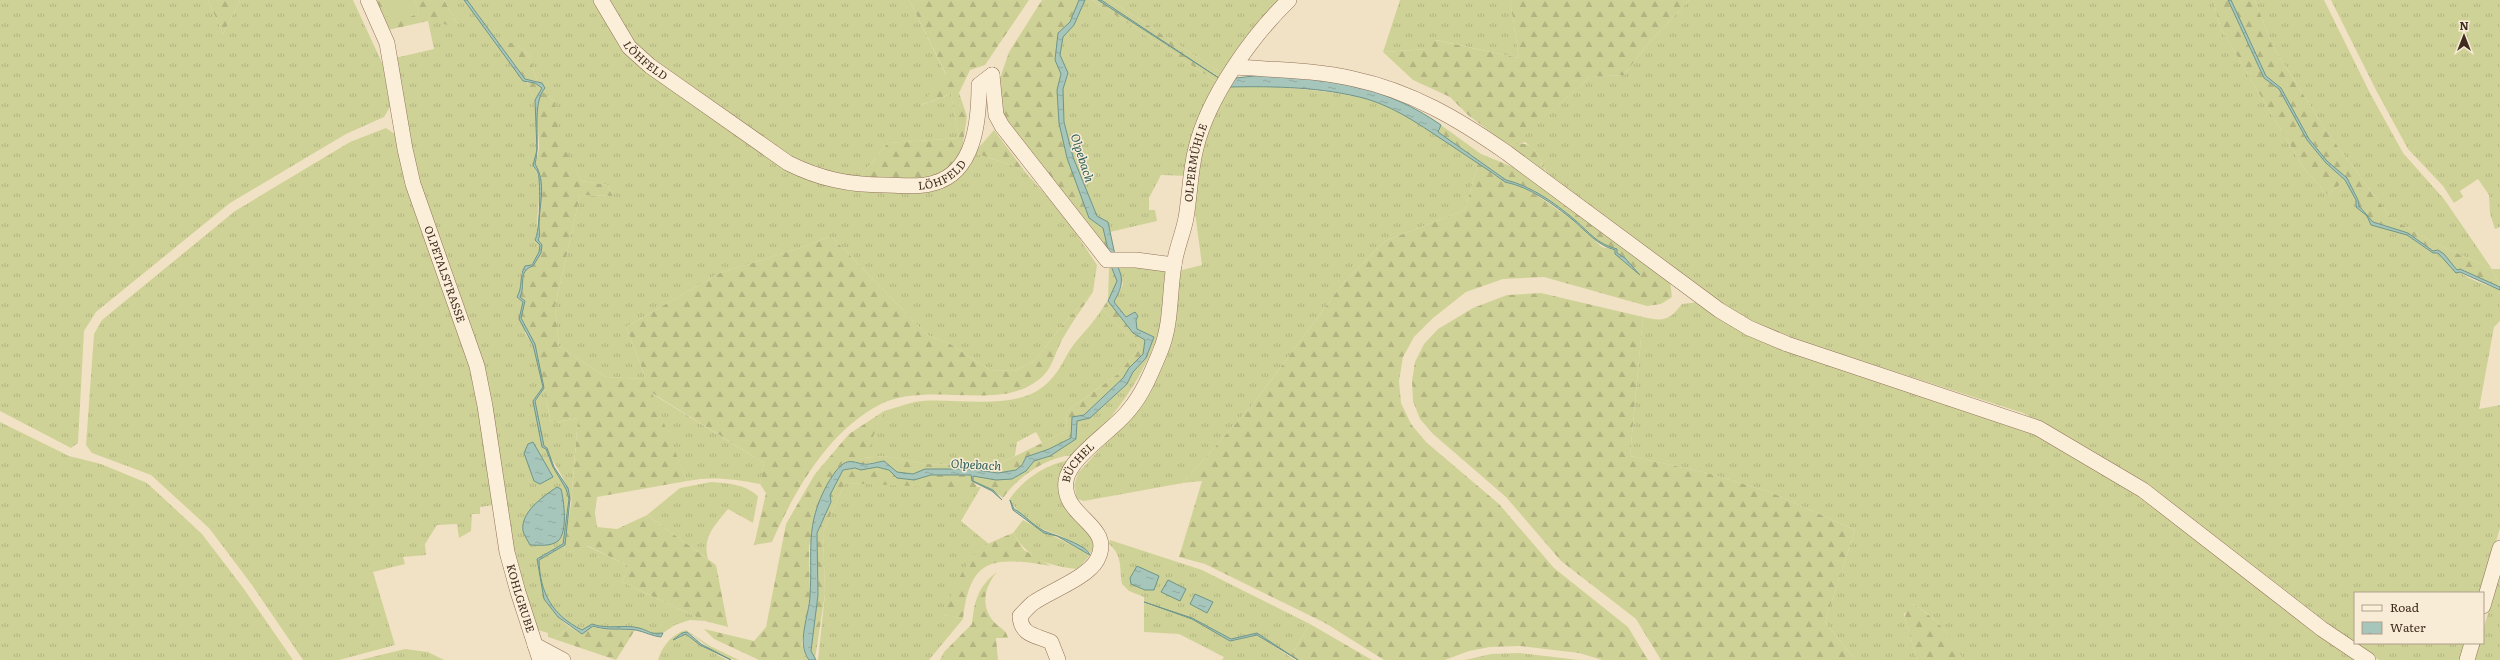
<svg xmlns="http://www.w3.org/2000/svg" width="2500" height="660" viewBox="0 0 2500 660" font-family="Literata,serif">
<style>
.grass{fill:url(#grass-tufts)}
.forest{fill:url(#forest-firs)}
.pitch{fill:#cfd297}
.water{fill:url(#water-ripples);stroke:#6d9588}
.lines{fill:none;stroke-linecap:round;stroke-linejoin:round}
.minor-casing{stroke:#907259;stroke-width:16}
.minor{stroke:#fcefda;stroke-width:15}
.labels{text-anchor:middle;stroke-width:3;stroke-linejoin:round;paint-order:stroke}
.street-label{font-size:11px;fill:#3f2c1e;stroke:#f9ecd6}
.water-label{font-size:12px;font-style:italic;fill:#2c6059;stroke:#f9ecd6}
</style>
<defs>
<pattern id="grass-tufts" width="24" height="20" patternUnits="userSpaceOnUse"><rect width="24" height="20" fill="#cfd297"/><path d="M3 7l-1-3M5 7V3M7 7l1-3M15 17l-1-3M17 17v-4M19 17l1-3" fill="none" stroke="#b3b482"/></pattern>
<pattern id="forest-firs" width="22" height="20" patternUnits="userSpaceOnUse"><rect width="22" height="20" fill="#cfd297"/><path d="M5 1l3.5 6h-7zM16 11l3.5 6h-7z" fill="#b3b482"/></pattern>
<pattern id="water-ripples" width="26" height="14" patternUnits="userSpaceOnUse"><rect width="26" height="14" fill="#a7c6bb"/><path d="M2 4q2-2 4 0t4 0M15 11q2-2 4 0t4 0" fill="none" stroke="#91aaa0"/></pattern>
</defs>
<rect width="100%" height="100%" fill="#f2e2c5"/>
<path class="grass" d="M0,0H208L223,34L240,0H353L383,65L390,107L384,117L346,134L230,203L96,312L84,331L78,443L71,448L0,411Z
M444,0H464L511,65L527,83L535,100L537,150L533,165C545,183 537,205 537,225C537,234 542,244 539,253C536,262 528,267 521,273V290L517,297L523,302L525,333L533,345L543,387L533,401L542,447L546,449L553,467L566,489L569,499L563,544L537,559C543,589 542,607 570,627L554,639L548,637V633L535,629L512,551L488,400L411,153L395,58L434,49L428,21L430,18L457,23Z
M467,0H597L626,51L835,187L974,153L1012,165L1026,173L1063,214L1097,265L1093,292L1066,321L1033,362L1015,371L990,370L950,344L927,335L831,236L806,246L720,273L626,327L646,379L606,377L559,346L555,307L580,195L613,196L608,185L582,181L561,144L555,102L542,91L545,88L537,81L529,55L516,43H499Z
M606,0H909L946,75L921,105L951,94L959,138L888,143L857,180L790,160L633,45Z
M1085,0H1092L1220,84L1187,176L1161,175L1149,198V210H1155L1157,221L1110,232L1108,222L1097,216L1073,157L1064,122L1063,89L1068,74L1060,55L1063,36L1074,25Z
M1109,0H1282L1260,19L1225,75Z
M1400,0H1510L1519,58L1436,40L1428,49L1383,52Z
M1689,0H2213L2221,29L2305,170L2328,195L2345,180L2356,200V207L2367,216L2371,225L2407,235L2433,253H2438C2447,259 2454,269 2464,275C2475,282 2488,285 2500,290V321L2494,327L2479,409L2500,405V528L2481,593H2355V643H2467L2462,660H2379L2323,624L2147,484L2023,413L1769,331L1741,316L1704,290L1548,175L1535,150L1525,142L1510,147L1590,77L1624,75L1646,46Z
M2255,0H2324L2371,95L2403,153L2444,199L2492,269H2500V287L2492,269L2432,242L2391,218L2327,132L2272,45Z
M2331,0H2500V227L2495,229L2490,214L2489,195L2478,179L2460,191L2463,197L2454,203L2443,186L2408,149L2377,92Z
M1271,86C1303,90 1336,91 1367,99C1405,110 1446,140 1478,163L1465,210L1385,241L1344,282L1254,403L1183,483L1084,501L1077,499L1074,485L1078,473L1121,426L1141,394L1178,271L1202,265L1194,205L1200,163L1209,128L1229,87Z
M386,128L395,134L470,368L478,401L495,505L480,507V514H472L471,531L459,538L457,524L437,525L425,544L426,555L403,557L405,564L373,572L395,645L339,660H303L252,585L209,528L151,475L92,453L86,445L94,334L102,320L235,211L350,142Z
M1117,265L1162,269L1167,273C1169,347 1125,405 1077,456H1065L1061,447L1076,439L1077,421L1127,384L1133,372L1146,358L1154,337L1137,329L1136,320L1126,317L1114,302L1123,284Z
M1698,302L2030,432L2120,482L2162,512L2283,609L2356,660H1963C1951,636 1937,618 1913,604L1904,614L1905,618L1917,660H1855L1825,622L1855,530L1770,492L1707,473L1630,456L1643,317C1663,322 1670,320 1682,304Z
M1102,309L1140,347L1118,374L1067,411L1066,431L1042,443L1036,432L1017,442L1015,456L997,465L925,464L884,456L863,458L884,411C896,408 910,402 922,401C959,398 1013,411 1044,386C1060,373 1063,359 1074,344C1084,332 1094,322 1102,309Z
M544,388L551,423L578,418L571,502C569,482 553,463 544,446C538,433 539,415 535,401Z
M651,393L764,463L760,484C734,479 713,476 687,481Z
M0,422L69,456L101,464L147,483L202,534L244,589L293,660H0Z
M1068,460L1063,483L1090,530L1095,544L1091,553C1080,547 1069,539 1058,535C1047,530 1033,528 1024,518C1018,512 1014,506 1009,500C1022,480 1045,465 1068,460Z
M711,482C728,483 745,484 758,496L753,523L728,509C715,525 702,537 708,559L647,515L680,488Z
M845,483L981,487L961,521L989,544L983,547L944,615L963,619L929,660H818L825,594L823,532Z
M1023,520C1045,533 1068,542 1090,555L1078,569C1047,566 1030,560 1013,533Z
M1110,540L1202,570L1310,624L1291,655L1257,633L1231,639L1192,618L1144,602V597L1129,591L1122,584C1119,567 1123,556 1109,544Z
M564,546L566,553L587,546L629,566L622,582L705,621L690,620L675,625L663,633L654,635L640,628L600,627L592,624L582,630C551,615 540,593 539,560Z
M2500,573V660H2475L2479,643H2483V630Z
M1144,603L1192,619L1230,641L1257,635L1295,660H1222L1224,657L1179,634L1144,632Z
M686,630L710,646L739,660C718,660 704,641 687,632L682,633L676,640L686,634L700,645L727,660H658C662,646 672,634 686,630Z
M405,649L428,652L444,660H360Z
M1519,653L1579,660H1465L1491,654Z"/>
<path class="forest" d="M208,0H240L223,34Z
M373,0H381L391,24L419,13L414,0H444L457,23V29L430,18L428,21L388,30Z
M909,0H1029L985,65L970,70L959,93L967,116L962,150L955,163L936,178L857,180L888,143L959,138L951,94L920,105L946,74Z
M1042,0H1079L1070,22L1058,33L1055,60L1061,74L1057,90L1059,123L1089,218L1103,228L1109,254L1002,118L999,81L1009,52Z
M1092,0H1098L1222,80L1220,84Z
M1101,0H1109L1225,75L1222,79Z
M1510,0H1689L1646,46L1624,75L1590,77L1514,144C1538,140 1537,158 1548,175L1468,115L1450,97L1413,80L1383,52L1428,49L1435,40L1519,58Z
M2213,0H2228L2264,78L2279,89L2307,140L2326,163L2345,180L2328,195L2305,170L2221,29Z
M2231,0H2255L2272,45L2327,132L2391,218L2432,242L2492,269L2500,287L2460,269L2457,270L2444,254L2433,251L2408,233L2373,222L2359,206L2358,200L2347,178L2327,161L2309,139L2281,88L2266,77Z
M499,43H516L529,55L537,81L525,79Z
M527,83H535L542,88L535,100Z
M542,91L555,102L562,144L582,181L608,185L613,196L580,195L555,307L559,346L606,377L646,379L626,327L720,273L806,246L831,236L927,335L950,344L990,370L1015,371L1033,362L1066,321L1093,292C1083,307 1072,322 1063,338C1054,354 1053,370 1037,381C1013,399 981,395 952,395C929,394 902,394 881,404C828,431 795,490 772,542L754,545L766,493L760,484L764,463L652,393L687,481L597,497L595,513L597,527L617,529L647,515L716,565L728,627L705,621L622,582L629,566L588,546L566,553L564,546L571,504L578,418L551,423L535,344L521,318L525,301L520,297C526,285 517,271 533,266L541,253L542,245L538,240C541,234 539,232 539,225C539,205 547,183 535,164C536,160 538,154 539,149C540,132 531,104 542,91Z
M1441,125L1481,154L1513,167L1670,281L1672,297L1661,304L1647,306L1544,277L1503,279L1466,292L1433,318L1414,337L1403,357L1399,381L1401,403L1411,424L1426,442L1499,504L1554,568L1628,627L1648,660H1602L1579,653L1520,646L1490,647L1469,651L1445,660H1384L1325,623L1205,564L1179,557L1202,481L1183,483L1254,403L1344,282L1385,241L1465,210L1478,163L1505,182L1516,184L1535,194L1573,220L1602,247L1615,250V254L1640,274L1625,258L1617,253V249C1597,244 1590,233 1575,220C1555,203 1531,186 1506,180L1438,132Z
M994,130L1026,173L1012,165L974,153Z
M1111,266L1117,281L1108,301L1133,333L1145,340L1143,354L1129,368L1123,378L1084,415L1072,417L1071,438L1049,449L1026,457L1022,465L1016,470L998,473L970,469H925L913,474L897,472L884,461L863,464L843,463L809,546L810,595L802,643L805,655L809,660H759L714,639L704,629L754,641L766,627L786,524L815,474L849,434L884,411L864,458L884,456L925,464L997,465L1066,431L1067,411L1118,374L1140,347L1102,309L1108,300L1109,267Z
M1541,293L1643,317L1630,456L1707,473L1770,492L1855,530L1825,622L1855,660H1661L1636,619L1561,561L1506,497L1433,434L1420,419L1413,401L1412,381L1415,362L1424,344L1438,329L1473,308L1507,295Z
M1061,446L1065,456C1041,461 1017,478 1003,498L993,490L973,481V476L996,480L1026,471L1034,461L1050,456Z
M877,467L889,470L897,478L914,480L931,475H971L972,481L977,486L973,489L845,483L823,532L825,594L815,659L811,651L818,595L817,533L831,502L830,495L843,470C855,468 865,469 877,467Z
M1013,533L1024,550L1051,566C995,557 970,555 963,619L944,615C949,596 967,557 984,546C993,541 1003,537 1013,533Z
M997,572C984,587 980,607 995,623C1001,629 1006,629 1008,638H996L998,660H940L944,652L972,624C974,602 978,586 997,572Z
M1913,604C1936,618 1952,635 1963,660H1917L1905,618L1906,607Z
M1310,624L1372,660H1298L1291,655Z
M592,626L600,629L635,630L616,660L554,639L570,627L582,634Z"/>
<path class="pitch" d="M381,0H414L419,13L391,25Z"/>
<path class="water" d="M464,0H467L525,79L542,83L545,88C531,104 541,140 535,164C547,183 539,205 539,225C539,232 541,234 538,240L542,245L541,253L533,266C517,271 526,285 520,297L525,301L521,318L535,344L544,388L535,401L544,446L547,448L554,467L568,488L570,499L565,545L539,560C540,593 552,615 582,630L592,624C608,630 624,624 639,628C653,632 647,634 663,633L661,637C652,636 645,632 636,630C622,628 606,631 593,626L582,634L558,617L544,599L537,559L563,544L569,499L566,489L553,467L546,449L542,447L533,401L543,387L533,345L519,319L523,302L517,297C523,287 519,276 525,266L532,265L539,252L540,245L535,240C540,232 541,183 538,173C537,170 534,167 533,165L537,150L535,100L542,88L535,83L523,81Z
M1079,0H1085L1074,25L1063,37L1060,55L1068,73L1063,89L1064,122L1073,157L1097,216L1108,222L1115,255L1109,254L1103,228L1089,218L1067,158L1059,123L1057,90L1061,74L1055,60L1058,33L1070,22Z
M1098,0H1101L1222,80Z
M2228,0H2231L2266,76L2281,88L2309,139L2327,161L2347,178L2358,200L2359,206L2373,222L2408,233L2433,251L2438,250L2444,254L2457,270L2460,269L2500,287V290L2460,272L2456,273L2438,253H2433L2407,235L2371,225L2367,216L2356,207V200L2345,180L2326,163L2307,140L2279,89L2264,78Z
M1272,74C1338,82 1385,86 1441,125L1438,132L1506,180C1531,186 1555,203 1575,220C1590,233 1597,244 1617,249V253L1625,258L1640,275L1615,254V250C1597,245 1587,232 1573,220C1553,204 1530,187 1505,182C1489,170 1471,159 1455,148C1427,130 1400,109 1367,99C1323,87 1274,86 1229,87L1236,78Z
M1117,265C1125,281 1121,288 1114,302L1126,317L1135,312L1138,316L1136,320L1137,329L1154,337L1146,358L1133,372L1127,384L1090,418L1077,421L1076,439L1050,456L1034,461L1026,471L1012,479L996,480L973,476V481L993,490L1002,500L992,491L972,481L971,475H931L914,480L897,478L889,470L877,467L861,470L855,468L843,470L830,495L831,502L817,533L818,595L811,651L816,660H809C796,643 809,616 810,596C813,551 804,526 828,483C832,477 836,469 843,464C850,459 856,463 863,464C869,465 877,462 884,461L897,472L913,474L925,469H970L998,473L1016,470L1022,465L1026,457L1049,449L1071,438L1072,417L1084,415L1123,378L1129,368L1143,354L1145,340L1133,333L1108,301L1117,281L1111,266Z
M533,442L553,477L540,484L534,481L524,453L528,444Z
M557,487L561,489C564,501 568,532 558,541C550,547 539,545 530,545C528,541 524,535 523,531C520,512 544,496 557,487Z
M1010,500L1014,509C1024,514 1032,525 1044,531C1054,535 1087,545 1090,555L1057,536L1044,533L1013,510Z
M1137,566L1159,576L1154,590H1145L1131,584L1130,578Z
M1168,580L1186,589L1180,601L1161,592Z
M1195,594L1213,602L1207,613L1190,604Z
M1144,602L1192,618L1231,639L1257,633L1298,660L1257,635L1230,641L1192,619Z
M687,632L701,644L731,660L700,645L686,634L673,640L682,633Z"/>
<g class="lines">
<defs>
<g id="minor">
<path id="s1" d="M368,0L387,43L405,149L413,184L477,366L485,406L507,552L518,592L540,660"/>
<path id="s2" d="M601,0L629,47L650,66L788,163C820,179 849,185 885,185C901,185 919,188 934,183C975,172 979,120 979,85L992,75"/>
<path d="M1236,67C1275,70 1316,70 1354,79C1411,91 1460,120 1507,153L1719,310L1749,328L1787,344L2038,428L2143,490L2322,629L2368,660"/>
<path d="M992,75L996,115L1002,126L1107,260H1136L1174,265"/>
<path d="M2483,606L2500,548"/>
<path d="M535,645L563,660"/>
<path id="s3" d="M1058,660L1051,642C1036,635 1021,636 1020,616C1024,612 1028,607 1033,603C1050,591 1087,578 1097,560C1116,525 1061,518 1066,481C1069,457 1114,430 1129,410C1143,394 1152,371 1160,352C1172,324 1169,294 1174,265C1176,249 1183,234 1186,218C1190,195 1190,171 1196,148C1208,97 1252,36 1289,0"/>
<path d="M2467,660L2472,643"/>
</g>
</defs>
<use href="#minor" class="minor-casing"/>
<use href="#minor" class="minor"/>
</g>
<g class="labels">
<g class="street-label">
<text dy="4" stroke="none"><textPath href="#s2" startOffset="76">LÖHFELD</textPath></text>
<text dy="4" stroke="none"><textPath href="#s3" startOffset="606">OLPERMÜHLE</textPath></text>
<text dy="4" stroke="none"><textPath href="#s2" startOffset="412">LÖHFELD</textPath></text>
<text dy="4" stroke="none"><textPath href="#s1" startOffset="286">OLPETALSTRASSE</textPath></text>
<text dy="4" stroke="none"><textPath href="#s3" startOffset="273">BÜCHEL</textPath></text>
<text dy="4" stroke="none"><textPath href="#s1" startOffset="620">KOHLGRUBE</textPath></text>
</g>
<g class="water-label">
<text transform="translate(1082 158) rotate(72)" y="4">Olpebach</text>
<text transform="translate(976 465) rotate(3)" y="4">Olpebach</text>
</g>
</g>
<rect x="2354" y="592" width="130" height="52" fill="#f9ecd6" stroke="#af9f8c"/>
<rect x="2362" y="605" width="20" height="6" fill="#fcefda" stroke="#af9f8c"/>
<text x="2390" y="612" font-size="12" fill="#3f2c1e">Road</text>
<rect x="2362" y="622" width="20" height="12" fill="url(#water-ripples)" stroke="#af9f8c"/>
<text x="2390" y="632" font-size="12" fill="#3f2c1e">Water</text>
<g transform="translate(2464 36)" stroke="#f9ecd6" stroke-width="3" paint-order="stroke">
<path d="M0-3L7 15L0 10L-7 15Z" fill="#3f2c1e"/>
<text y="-6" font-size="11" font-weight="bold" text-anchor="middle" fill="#3f2c1e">N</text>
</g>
</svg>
